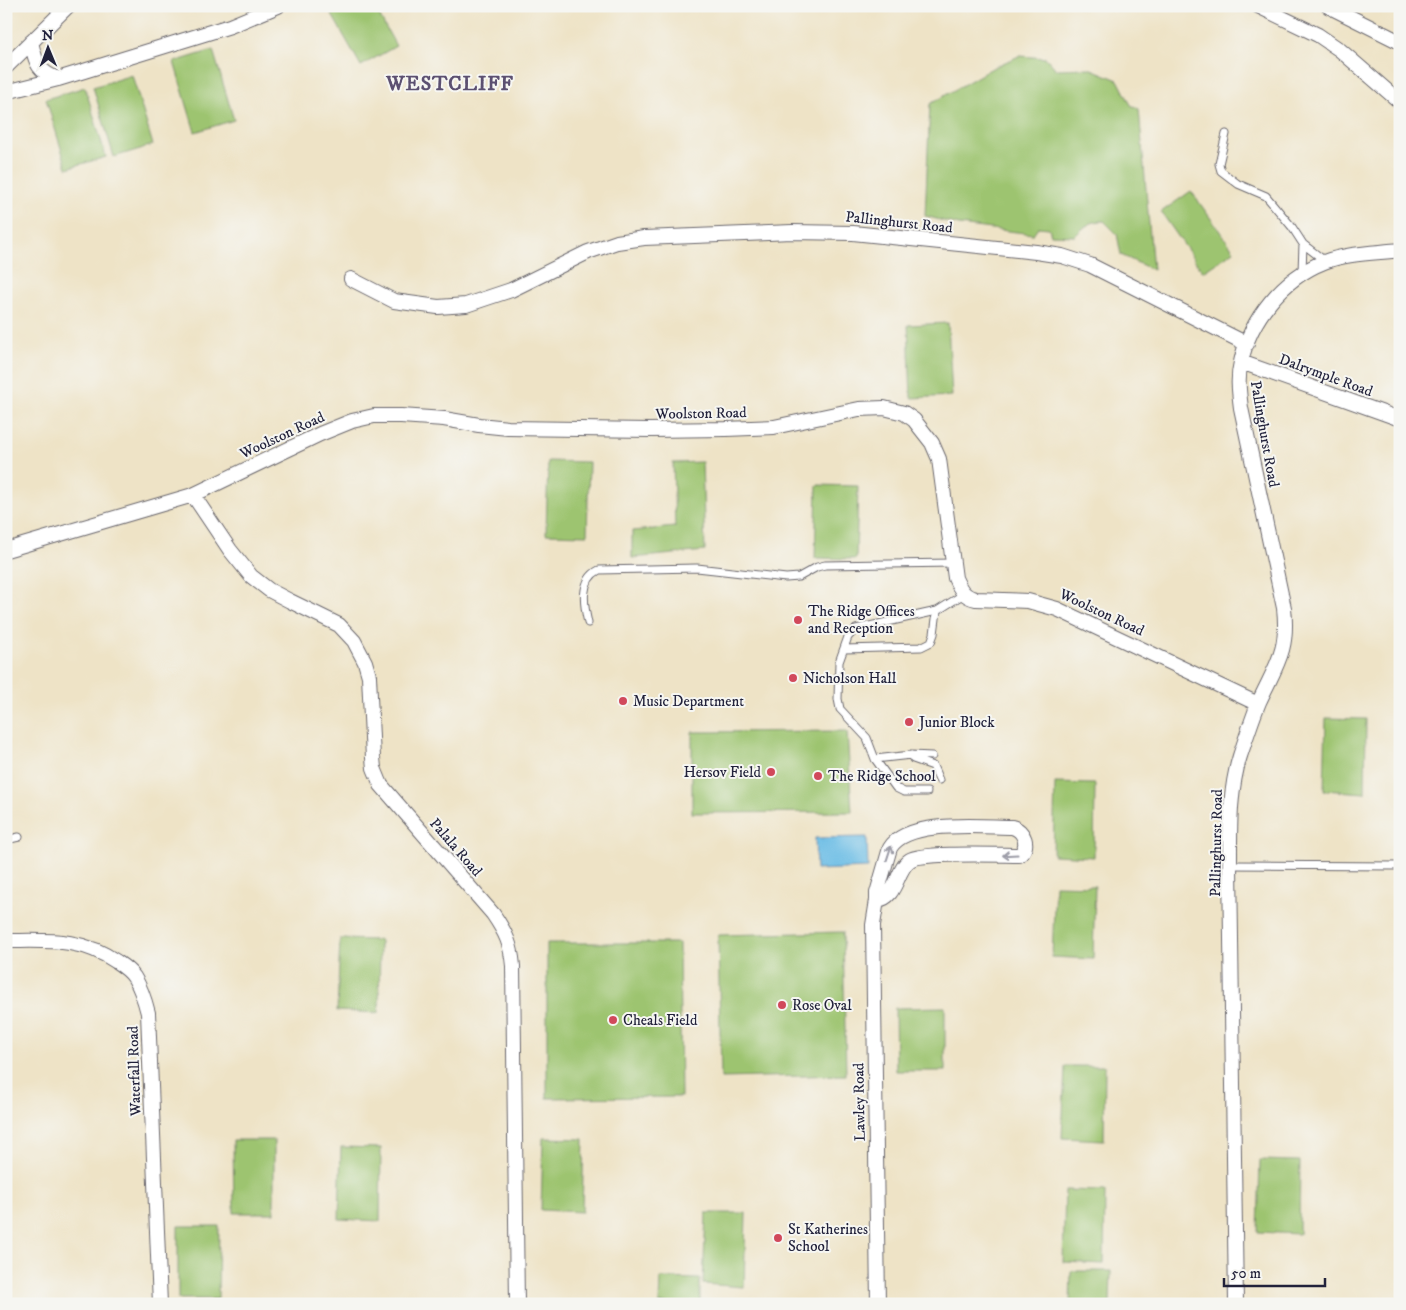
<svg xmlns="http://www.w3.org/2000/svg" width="1406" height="1310" viewBox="0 0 1406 1310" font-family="'IM FELL DW Pica',serif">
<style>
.green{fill:#9dc470;stroke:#607356}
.water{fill:#69bce5;stroke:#466f90}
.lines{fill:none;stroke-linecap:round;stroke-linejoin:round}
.lane-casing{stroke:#69666c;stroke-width:9}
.street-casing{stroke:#69666c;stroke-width:16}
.lane{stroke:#fff;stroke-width:7}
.street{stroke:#fff;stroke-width:14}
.oneway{stroke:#9c9ca7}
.poi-dot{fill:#d1495b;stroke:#f6f6f2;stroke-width:2}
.labels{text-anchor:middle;stroke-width:4;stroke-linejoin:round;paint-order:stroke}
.street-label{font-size:15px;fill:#22223b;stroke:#f6f6f2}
.poi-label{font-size:15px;fill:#22223b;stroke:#f6f6f2;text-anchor:start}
.district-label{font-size:20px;font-weight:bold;letter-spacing:1px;fill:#5c5071;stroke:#f6f6f2}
</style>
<rect width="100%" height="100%" fill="#f6f6f2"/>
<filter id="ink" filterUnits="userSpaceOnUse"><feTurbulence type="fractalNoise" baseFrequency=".02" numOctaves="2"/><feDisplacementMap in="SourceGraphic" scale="10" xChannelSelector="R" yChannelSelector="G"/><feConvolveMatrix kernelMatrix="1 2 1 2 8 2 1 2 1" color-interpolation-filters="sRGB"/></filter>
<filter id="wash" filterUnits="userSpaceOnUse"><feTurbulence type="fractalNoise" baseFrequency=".0096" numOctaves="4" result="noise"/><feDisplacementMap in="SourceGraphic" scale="20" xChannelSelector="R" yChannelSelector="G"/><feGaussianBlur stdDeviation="1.12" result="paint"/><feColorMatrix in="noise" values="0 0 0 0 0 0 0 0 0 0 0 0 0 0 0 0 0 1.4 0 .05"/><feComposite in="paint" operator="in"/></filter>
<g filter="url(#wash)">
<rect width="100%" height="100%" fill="#eee3c6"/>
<path class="green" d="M327,6H374L396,46L361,66Z
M213,50L234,120L195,132L174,62Z
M1019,56L1046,58L1056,69L1089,68L1118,80L1131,105L1139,109L1153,270L1121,255L1117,234L1104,221C1090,221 1085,226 1075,236L1051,235L1049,228L1038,227L1033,234L959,225L925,216L930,104L994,67Z
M132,75L153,145L114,157L93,87Z
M85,87L106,157L67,168L46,99Z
M1191,191L1234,251L1203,272L1161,212Z
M948,323L952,396L911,398L908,325Z
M548,461L589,462L587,535L546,534Z
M702,462L705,551L632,558V531L675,527L673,463Z
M817,485L858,486L856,559L815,558Z
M1326,718L1366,719L1365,793L1324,790Z
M847,731L852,812L692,813V732Z
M1055,783L1095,784L1094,857L1053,855Z
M1055,885L1095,886L1093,959L1052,957Z
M843,932L846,1075L721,1078L718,935Z
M340,939L380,940L379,1013L337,1011Z
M547,943H679L681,1097L547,1098Z
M945,1007V1071H896L895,1008Z
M1065,1066H1105L1104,1140L1062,1138Z
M543,1138L584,1139L582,1212L541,1210Z
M233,1140H274V1213H234Z
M341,1147L381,1148L380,1221L339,1219Z
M1260,1160L1300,1161L1299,1234L1258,1232Z
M1065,1190L1105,1191L1104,1264L1063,1262Z
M706,1213H746L744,1287L703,1284Z
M178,1226H219L218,1299H178Z
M1071,1271H1111L1110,1304H1070Z
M660,1278L700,1279V1304H659Z"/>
<path class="water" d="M867,837L868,868L816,870L815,838Z"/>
</g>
<g filter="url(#ink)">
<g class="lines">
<defs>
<path id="lane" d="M1226,134L1219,164L1221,171L1238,184L1266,196L1292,227L1303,244L1325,261
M1302,272L1303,244
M588,623C584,606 579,580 599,570L697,568L786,578L799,577L817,567L825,565L953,563
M844,649L921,647L931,642L934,634L937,611
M911,755L913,759L933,766L939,780
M875,759L911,755L932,756
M927,792H904L896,788L875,759L867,738L840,709L838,699L839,662L848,637L856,629L937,611L964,594
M6,840L19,837
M1230,865L1400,866"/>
<path id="street" d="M1258,6L1318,35L1340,50L1400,102
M1328,6L1400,42
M31,42C36,63 37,71 58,79
M6,67L68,6
M6,92L58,79L230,26L278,6
M351,279L394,301L438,307L466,305L511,290L588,252L617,242L644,238L792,232L853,233L1036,252L1062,256L1090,265L1247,344
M1241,362L1400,419
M193,495L230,550L251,576L269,590L290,601L339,625L354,641L365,662L369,676L373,758L374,768L381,785L493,914C506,933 511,944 513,966L517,1304
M6,550L193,495L320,434L352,421L374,416H401L444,419L479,425L508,428L650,430L726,429L774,427L859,409L884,408L904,413L914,420L932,443L939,459L955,578C960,589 964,597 976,599L1028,601L1057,609L1258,704
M877,900C897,899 896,869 910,860C922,852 999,855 1019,855C1031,847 1024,830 1012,827C982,827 907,819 890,848L877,893V900L873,925L878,1304
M6,941C46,941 82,937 117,962C123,966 130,971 134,977C141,988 145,1001 148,1013L160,1304
M1236,1304L1230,865C1230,828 1229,791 1240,756C1246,738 1252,719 1259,702C1276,665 1289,651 1284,608L1241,408C1239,392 1237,378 1241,362C1250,319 1283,278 1324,262C1347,253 1375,253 1400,250"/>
</defs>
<use href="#lane" class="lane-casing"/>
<use href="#street" class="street-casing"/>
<use href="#lane" class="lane"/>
<use href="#street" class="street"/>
</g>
<defs><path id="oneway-shaft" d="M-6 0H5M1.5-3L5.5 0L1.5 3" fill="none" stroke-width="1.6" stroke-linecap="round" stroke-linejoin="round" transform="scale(1.25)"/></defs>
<g class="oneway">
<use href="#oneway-shaft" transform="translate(889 853) rotate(-72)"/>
<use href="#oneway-shaft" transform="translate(1010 855) rotate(177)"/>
</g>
</g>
<g class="poi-dot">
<circle cx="798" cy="620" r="5"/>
<circle cx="793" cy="678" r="5"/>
<circle cx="623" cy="701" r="5"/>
<circle cx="909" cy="722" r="5"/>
<circle cx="771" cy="772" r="5"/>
<circle cx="818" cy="776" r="5"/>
<circle cx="782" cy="1005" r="5"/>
<circle cx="613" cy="1020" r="5"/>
<circle cx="778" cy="1238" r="5"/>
</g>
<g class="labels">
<g class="street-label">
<text transform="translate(899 222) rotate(6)" y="5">Pallinghurst Road</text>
<text transform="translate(1326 375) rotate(20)" y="5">Dalrymple Road</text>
<text transform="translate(701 413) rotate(-1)" y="5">Woolston Road</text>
<text transform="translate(1265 434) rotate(80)" y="5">Pallinghurst Road</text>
<text transform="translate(282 435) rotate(-25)" y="5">Woolston Road</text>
<text transform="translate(1102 612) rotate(25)" y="5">Woolston Road</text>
<text transform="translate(1216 843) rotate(-89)" y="5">Pallinghurst Road</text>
<text transform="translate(456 847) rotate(49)" y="5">Palala Road</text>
<text transform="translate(134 1071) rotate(-92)" y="5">Waterfall Road</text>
<text transform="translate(859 1102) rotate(-91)" y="5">Lawley Road</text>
</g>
<g class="poi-label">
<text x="808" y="616">The Ridge Offices<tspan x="808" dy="17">and Reception</tspan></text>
<text x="803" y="683">Nicholson Hall</text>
<text x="633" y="706">Music Department</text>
<text x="919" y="727">Junior Block</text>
<text x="761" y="777" text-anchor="end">Hersov Field</text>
<text x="828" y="781">The Ridge School</text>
<text x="792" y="1010">Rose Oval</text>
<text x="623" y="1025">Cheals Field</text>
<text x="788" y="1234">St Katherines<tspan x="788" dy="17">School</tspan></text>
</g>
<g class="district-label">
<text x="450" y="90">WESTCLIFF</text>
</g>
</g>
<rect width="1406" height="1310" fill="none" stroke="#f6f6f2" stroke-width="25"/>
<g transform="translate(48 48) rotate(359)" stroke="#f6f6f2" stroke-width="4" paint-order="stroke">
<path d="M0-4L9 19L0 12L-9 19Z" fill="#22223b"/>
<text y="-8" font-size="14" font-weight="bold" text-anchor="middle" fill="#22223b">N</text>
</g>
<path d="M1224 1278v8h101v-8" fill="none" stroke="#22223b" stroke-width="2.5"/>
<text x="1231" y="1278" font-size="15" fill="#22223b" stroke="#f6f6f2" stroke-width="4" paint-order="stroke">50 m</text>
</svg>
